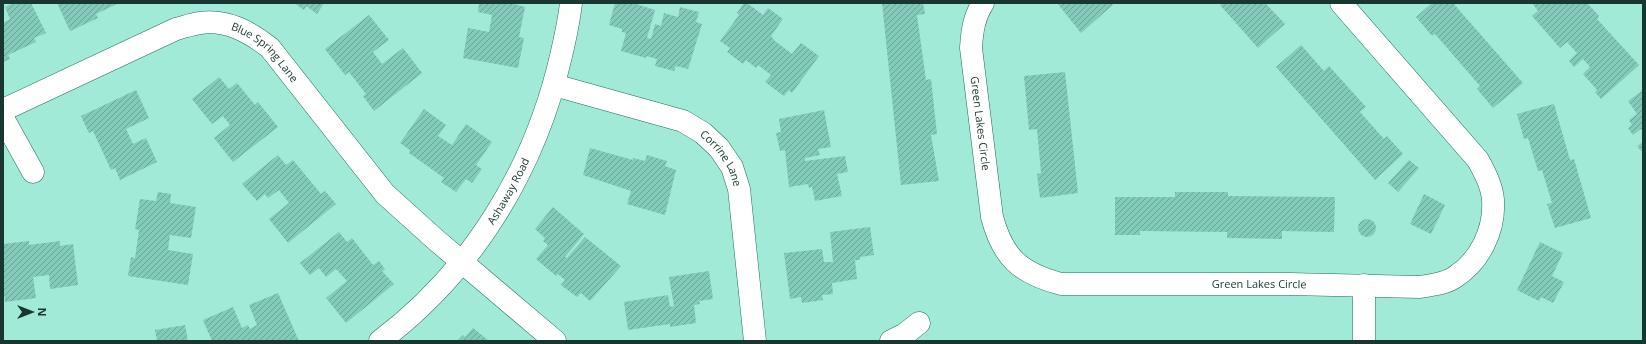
<svg xmlns="http://www.w3.org/2000/svg" width="1646" height="344" viewBox="0 0 1646 344" font-family="'Open Sans',sans-serif">
<style>
.building{fill:url(#building-hatch)}
.lines{fill:none;stroke-linecap:round;stroke-linejoin:round}
.minor-casing{stroke:#206c5d;stroke-width:23}
.minor{stroke:#fff;stroke-width:22}
.labels{text-anchor:middle;stroke-width:4;stroke-linejoin:round;paint-order:stroke}
.street-label{font-size:11px;fill:#183730;stroke:#a1ead8}
</style>
<defs>
<pattern id="building-hatch" width="6" height="6" patternUnits="userSpaceOnUse"><rect width="6" height="6" fill="#82cab9"/><path d="M-1 1l2-2M0 6l6-6M5 7l2-2" fill="none" stroke="#69a597"/></pattern>
</defs>
<rect width="100%" height="100%" fill="#a1ead8"/>
<path class="building" d="M13,3H31L46,33L34,38L36,42L8,55L10,59L3,62V23L10,19L5,7Z
M57,3H119L96,14L98,18L70,31Z
M294,3H324L317,14L306,6L304,10Z
M479,3H514V4L525,7L519,37L524,38L518,68L463,58L468,28L489,32L492,15L478,12Z
M615,3H633L655,10L647,38L651,39L655,24L661,26L664,13L678,17L680,7L699,12L696,22L702,24L688,69L676,66L674,71L655,66L657,59L646,56V58L621,51L626,33L622,32V29L609,25Z
M744,3H747L763,15L768,8L783,19L771,36L775,41L792,54L801,43L819,56L792,93L789,90L784,96L765,82L771,75L758,65L756,68L746,60L743,64L727,52L730,48L720,41L739,15L737,13Z
M882,3H923L925,14L917,15L926,80L931,79L937,134L931,135L939,181L901,185Z
M1057,3H1115L1081,33Z
M1223,3H1265L1285,24L1258,48L1220,5Z
M1432,3H1453L1523,83L1493,108L1477,89L1480,86L1435,34L1432,36L1416,17Z
M1532,3H1587L1599,16L1597,19L1639,65L1601,99L1595,92L1597,90L1583,74L1590,67L1583,59L1574,67L1569,61L1577,53L1567,42L1560,48L1532,16L1538,11Z
M369,15L389,40L373,52L382,64L403,48L422,73L374,111L363,96L366,94L349,72L345,75L325,49Z
M1301,45L1324,71L1329,66L1366,107L1360,112L1384,139L1387,136L1403,154L1375,180L1276,67Z
M1065,72L1078,193L1040,198L1037,174L1041,173L1037,129L1029,130L1024,76Z
M219,77L229,89L237,83L255,105L258,102L278,127L233,162L214,138L230,125L223,116L212,124L192,99Z
M136,90L149,118L126,129L133,144L146,138L157,162L120,180L115,168L111,170L93,131L89,133L81,116Z
M1643,90V132L1641,129L1633,135L1628,128L1632,125L1629,120L1637,114L1628,101Z
M1554,104L1570,160L1574,159L1591,218L1555,228L1547,204L1552,203L1542,170L1538,171L1528,138L1524,139L1517,114Z
M424,109L446,125L438,136L452,145L466,124L492,142L476,165L482,169L472,183L466,179L456,192L441,182L444,178L409,153L410,150L400,143Z
M824,110L831,147L818,149L820,155L805,158V161L845,156L848,172L837,174L842,196L815,201L812,187L809,188L808,184L789,187L785,150L780,151L776,133L781,132L779,119Z
M1643,142V153L1637,146Z
M590,148L633,160V158L645,161L647,155L667,161L665,166L676,170L665,215L627,204L631,191L583,175Z
M278,155L286,165L293,160L321,194L325,191L336,204L288,243L269,219L289,203L279,190L268,198L265,194L257,201L242,184Z
M1409,160L1419,168L1398,192L1388,183Z
M158,192L171,194L170,203L196,207L191,238L170,235L168,250L193,254L188,285L128,276L131,257L135,258L139,230L135,229L140,199L156,201Z
M1175,192H1228V196L1335,197L1334,232L1282,231V239L1227,238V232L1140,231V235H1115V197H1175Z
M1424,194L1445,205L1431,234L1410,224Z
M553,207L584,234L565,257L567,258L585,237L621,266L590,301L581,293L577,297L561,285L565,280L558,274L556,276L536,259L548,245L543,241L545,238L535,229Z
M1358 228a9 9 0 1 1 18 0a9 9 0 1 1-18 0Z
M870,227L874,255L860,257V260H855L857,279L832,283L833,294L822,295L823,300L802,303L801,297L790,299L784,253L822,249L824,262H833L830,232Z
M339,232L347,242L352,238L373,265L379,261L385,269L382,271L394,284L346,323L326,298L347,281L336,269L326,277L319,268L310,275L300,263Z
M29,241V245L60,241V246L73,244L78,285L50,289L49,275L33,277L36,298L5,302L3,283V244Z
M1540,242L1563,253L1552,276L1564,282L1553,303L1541,297L1539,301L1517,290Z
M709,271L713,299L699,301L700,304L694,305L696,323L670,327V324L628,330L624,302L668,295L670,307L674,306L669,277Z
M278,293L299,341H212L203,320L233,307L242,328L248,325L250,329L257,325L249,305Z
M185,325L188,341H157L155,330Z
M473,328L489,341H457L463,335L465,337Z"/>
<g class="lines">
<defs>
<g id="minor">
<path id="s1" d="M983,3C974,17 972,31 971,48L992,217C1003,258 1020,273 1061,284H1289L1420,287C1432,285 1445,284 1455,277C1480,261 1495,230 1493,200C1492,186 1485,173 1478,160L1341,3"/>
<path id="s2" d="M554,85L683,121L703,133L719,148L732,167L739,189L755,341"/>
<path id="s3" d="M3,110L176,29C184,27 192,24 200,23C227,19 250,32 270,48L385,194L436,240L555,341"/>
<path d="M3,118L33,172"/>
<path d="M1364,285V341"/>
<path id="s4" d="M380,341C473,271 535,169 561,56C565,39 569,21 571,3"/>
<path d="M891,341L905,334L919,323"/>
</g>
</defs>
<use href="#minor" class="minor-casing"/>
<use href="#minor" class="minor"/>
</g>
<g class="labels">
<g class="street-label">
<text dy="4" stroke="none"><textPath href="#s3" startOffset="291">Blue Spring Lane</textPath></text>
<text dy="4" stroke="none"><textPath href="#s1" startOffset="123">Green Lakes Circle</textPath></text>
<text dy="4" stroke="none"><textPath href="#s2" startOffset="189">Corrine Lane</textPath></text>
<text dy="4" stroke="none"><textPath href="#s4" startOffset="199">Ashaway Road</textPath></text>
<text dy="4" stroke="none"><textPath href="#s1" startOffset="518">Green Lakes Circle</textPath></text>
</g>
</g>
<rect width="1646" height="344" fill="none" stroke="#183730" stroke-width="8"/>
<g transform="translate(32 312) rotate(90)" stroke="#a1ead8" stroke-width="3" paint-order="stroke">
<path d="M0-3L7 15L0 10L-7 15Z" fill="#183730"/>
<text y="-6" font-size="11" font-weight="bold" text-anchor="middle" fill="#183730">N</text>
</g>
</svg>
